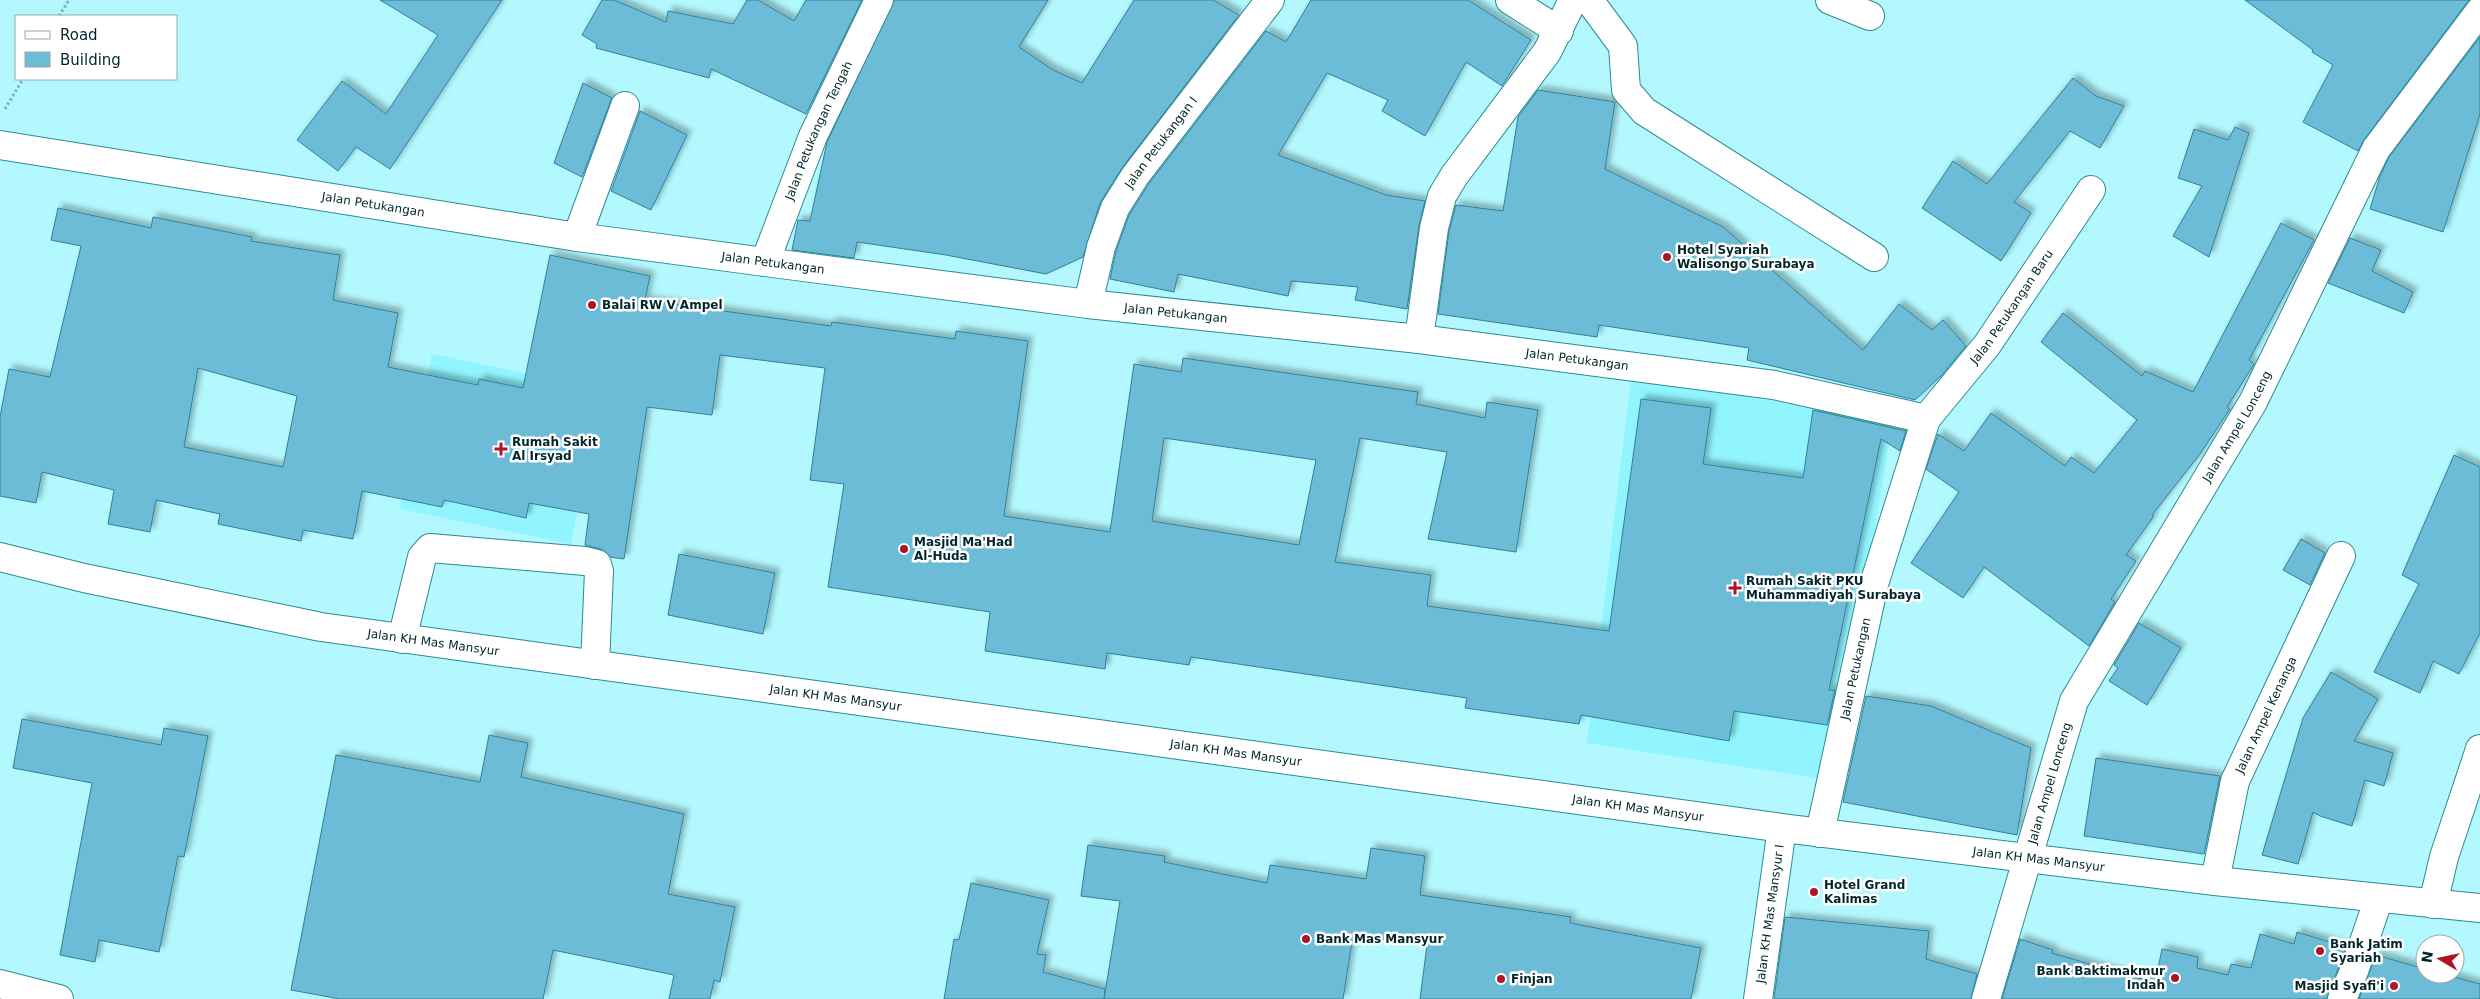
<svg xmlns="http://www.w3.org/2000/svg" width="2480" height="999" viewBox="0 0 2480 999" font-family="'DejaVu Sans',sans-serif">
<style>
.built{fill:#90f5ff}
.building{fill:#6cbbd7;stroke:#31809a;fill-rule:evenodd;filter:url(#shadow)}
.lines{fill:none;stroke-linecap:round;stroke-linejoin:round}
.minor-casing{stroke:#2d8a92;stroke-width:30}
.path{stroke:#78b3b8;stroke-width:3;stroke-dasharray:2.5 2.5;stroke-linecap:butt}
.minor{stroke:#fff;stroke-width:28}
.poi-dot{fill:#ab1626;stroke:#fff;stroke-width:2}
.labels{text-anchor:middle;stroke-width:5;stroke-linejoin:round;paint-order:stroke}
.street-label{font-size:12px;fill:#002629;stroke:#fff}
.poi-label{font-size:12px;font-weight:bold;fill:#002629;stroke:#fff;text-anchor:start}
</style>
<defs>
<filter id="shadow"><feDropShadow dx="4.5" dy="-4.5" stdDeviation="2.5" flood-color="#0004"/></filter>
</defs>
<rect width="100%" height="100%" fill="#b3f8fe"/>
<path class="built" d="M432,354L602,389L571,544L400,509Z
M1631,380L1714,391L1893,421L1869,563L1822,779L1587,743Z"/>
<path class="building" d="M380,0H502L390,169L356,147L338,171L297,140L342,81L386,114L438,35Z
M602,0H614L666,22L668,11L733,24L747,0H758L794,21L806,0H862L806,114L711,69L709,78L596,48L597,44L582,35Z
M894,0H1048L1019,47L1053,70L1082,83L1134,0H1213L1239,15L1122,168L1100,203L1083,257L1046,274L946,255L857,242L854,258L792,250L798,220L810,221L827,142Z
M1311,0H1468L1531,40L1502,86L1466,62L1425,136L1382,111L1388,100L1327,73L1278,155L1386,195L1425,201L1419,226L1407,309L1355,300L1358,287L1291,281L1288,296L1178,274L1174,292L1110,279L1116,251L1129,215L1148,185L1266,31L1286,42Z
M2245,0H2469L2364,140L2358,151L2303,122L2333,65L2312,52L2313,50Z
M2480,37V114L2443,232L2370,209L2380,176L2389,157Z
M2073,78L2096,96L2124,106L2100,148L2070,131L2014,202L2031,213L2001,261L1922,208L1953,161L1987,184Z
M583,83L612,98L582,177L554,163Z
M1538,90L1615,102L1605,169L1723,227L1863,350L1899,304L1932,330L1943,320L1966,346L1941,376L1915,400L1747,360L1749,348L1599,325L1597,337L1438,314L1449,231L1456,205L1503,211L1518,117Z
M640,111L687,135L651,210L611,191Z
M2235,127L2249,133L2209,257L2173,236L2202,186L2178,178L2194,129L2228,140Z
M58,208L151,228L153,217L252,237L251,241L340,255L333,300L398,313L388,367L478,385L479,379L523,388L550,255L650,276L645,300L831,326L832,322L955,339L956,331L1028,341L1004,516L1110,532L1134,364L1181,372L1183,358L1418,392L1416,404L1485,418L1487,402L1538,410L1516,552L1428,539L1447,452L1360,438L1335,562L1431,575L1427,606L1609,631L1641,399L1711,408L1703,464L1803,478L1813,410L1906,431L1900,451L1881,439L1829,690H1835L1827,725L1734,711L1729,741L1581,715L1579,724L1465,708L1467,698L1191,657L1189,665L1107,653L1105,669L985,651L990,612L828,587L844,484L810,480L825,368L720,355L712,415L647,407L624,559L610,557L601,549L585,545L589,514L529,503L526,518L444,500L442,507L362,491L353,539L303,530L301,541L218,524L220,514L156,500L150,532L108,524L114,490L42,472L36,503L0,496V417L9,369L50,377L81,246L51,240ZM198,368L297,396L283,467L184,447ZM1164,438L1316,460L1299,545L1152,521Z
M2281,223L2314,240L2249,360L2254,364L2227,407L2230,409L2200,454L2152,515L2154,516L2126,555L2136,561L2111,599L2115,602L2089,646L1984,567L1963,598L1911,563L1959,492L1926,469L1938,434L1964,451L1991,413L2065,466L2071,457L2094,473L2137,420L2041,342L2063,313L2142,376L2145,371L2193,392Z
M2350,238L2381,250L2372,271L2413,292L2404,313L2328,283Z
M2454,455L2480,467V633L2459,674L2433,661L2420,693L2374,672L2419,584L2402,575Z
M2301,539L2325,553L2310,585L2283,570Z
M679,554L775,573L763,634L668,615Z
M2139,623L2181,648L2147,705L2109,681L2118,668L2114,665Z
M2331,672L2378,699L2354,741L2393,753L2384,786L2365,780L2352,826L2320,816L2313,812L2298,864L2262,855L2303,718Z
M1866,696L1931,706L2031,748L2017,835L1843,802Z
M22,719L161,745L164,728L208,736L184,857L178,856L159,952L99,940L95,962L60,955L92,783L13,768Z
M489,735L528,743L521,777L684,814L668,894L735,907L720,982L714,980L710,999H669L674,975L553,950L543,999H340L291,990L336,755L480,782Z
M2096,758L2220,776L2204,854L2084,836Z
M1088,845L1165,856L1164,862L1267,883L1270,865L1366,879L1371,848L1425,856L1420,895L1571,917L1570,923L1701,948L1691,999H1420L1427,945L1353,935L1343,999H1104L1120,901L1081,896Z
M971,883L1049,900L1037,954L1046,955L1043,972L1105,989L1104,999H944L954,939L959,940Z
M1785,917L1929,931L1926,959L1977,974L1971,999H1774Z
M2297,932L2346,947L2327,999H2002L2020,939L2053,950L2052,953L2155,983L2162,949L2198,957L2197,968L2228,975L2231,964L2251,968L2260,934L2294,944Z
M2376,955L2425,969V974H2443L2480,984V999H2359Z"/>
<g class="lines">
<defs>
<g id="minor">
<path d="M1510,0L1559,31"/>
<path d="M1589,0L1623,46L1626,90L1644,111L1874,257"/>
<path d="M1830,0L1870,16"/>
<path id="s1" d="M0,145L577,237L765,262L1088,304L1419,339L1774,385L1926,419"/>
<path d="M577,237L625,106"/>
<path id="s2" d="M765,262L813,136L879,0"/>
<path id="s3" d="M1088,304L1101,247L1115,208L1135,176L1270,0"/>
<path d="M1419,339L1434,228L1442,196L1454,176L1547,52L1573,0"/>
<path id="s4" d="M0,557L84,578L321,627L1782,828L2215,881L2480,908"/>
<path d="M402,639L422,557L430,548L585,561L597,564L599,571L595,665"/>
<path id="s5" d="M1820,833L1874,584L1926,419L1987,345L2091,190"/>
<path id="s6" d="M2215,881L2235,781L2341,556"/>
<path d="M2433,904L2444,857L2480,749"/>
<path d="M0,984L59,999"/>
<path id="s7" d="M1758,999L1782,828"/>
<path id="s8" d="M1986,999L2074,701L2253,402L2376,149L2480,11"/>
<path d="M2342,999L2354,971L2379,898"/>
</g>
</defs>
<use href="#minor" class="minor-casing"/>
<path class="path" d="M59,16L69,0
M5,109L23,79"/>
<use href="#minor" class="minor"/>
</g>
<g class="poi-dot">
<circle cx="1667" cy="257" r="5"/>
<circle cx="592" cy="305" r="5"/>
<path d="M498.5 441.5h5v5h5v5h-5v5h-5v-5h-5v-5h5z"/>
<circle cx="904" cy="549" r="5"/>
<path d="M1732.5 580.5h5v5h5v5h-5v5h-5v-5h-5v-5h5z"/>
<circle cx="1814" cy="892" r="5"/>
<circle cx="1306" cy="939" r="5"/>
<circle cx="2320" cy="951" r="5"/>
<circle cx="2175" cy="978" r="5"/>
<circle cx="1501" cy="979" r="5"/>
<circle cx="2394" cy="986" r="5"/>
</g>
<g class="labels">
<g class="street-label">
<text dy="4" stroke="none"><textPath href="#s2" startOffset="142">Jalan Petukangan Tengah</textPath></text>
<text dy="4" stroke="none"><textPath href="#s3" startOffset="180">Jalan Petukangan I</textPath></text>
<text dy="4" stroke="none"><textPath href="#s1" startOffset="378">Jalan Petukangan</textPath></text>
<text dy="4" stroke="none"><textPath href="#s1" startOffset="782">Jalan Petukangan</textPath></text>
<text dy="4" stroke="none"><textPath href="#s5" startOffset="569">Jalan Petukangan Baru</textPath></text>
<text dy="4" stroke="none"><textPath href="#s1" startOffset="1188">Jalan Petukangan</textPath></text>
<text dy="4" stroke="none"><textPath href="#s1" startOffset="1592">Jalan Petukangan</textPath></text>
<text dy="4" stroke="none"><textPath href="#s8" startOffset="630">Jalan Ampel Lonceng</textPath></text>
<text dy="4" stroke="none"><textPath href="#s4" startOffset="442">Jalan KH Mas Mansyur</textPath></text>
<text dy="4" stroke="none"><textPath href="#s5" startOffset="168">Jalan Petukangan</textPath></text>
<text dy="4" stroke="none"><textPath href="#s4" startOffset="848">Jalan KH Mas Mansyur</textPath></text>
<text dy="4" stroke="none"><textPath href="#s6" startOffset="175">Jalan Ampel Kenanga</textPath></text>
<text dy="4" stroke="none"><textPath href="#s4" startOffset="1252">Jalan KH Mas Mansyur</textPath></text>
<text dy="4" stroke="none"><textPath href="#s8" startOffset="225">Jalan Ampel Lonceng</textPath></text>
<text dy="4" stroke="none"><textPath href="#s4" startOffset="1658">Jalan KH Mas Mansyur</textPath></text>
<text dy="4" stroke="none"><textPath href="#s4" startOffset="2062">Jalan KH Mas Mansyur</textPath></text>
<text dy="4" stroke="none"><textPath href="#s7" startOffset="86">Jalan KH Mas Mansyur I</textPath></text>
</g>
<g class="poi-label">
<text x="1677" y="254">Hotel Syariah<tspan x="1677" dy="14">Walisongo Surabaya</tspan></text>
<text x="602" y="309">Balai RW V Ampel</text>
<text x="512" y="446">Rumah Sakit<tspan x="512" dy="14">Al Irsyad</tspan></text>
<text x="914" y="546">Masjid Ma'Had<tspan x="914" dy="14">Al-Huda</tspan></text>
<text x="1746" y="585">Rumah Sakit PKU<tspan x="1746" dy="14">Muhammadiyah Surabaya</tspan></text>
<text x="1824" y="889">Hotel Grand<tspan x="1824" dy="14">Kalimas</tspan></text>
<text x="1316" y="943">Bank Mas Mansyur</text>
<text x="2330" y="948">Bank Jatim<tspan x="2330" dy="14">Syariah</tspan></text>
<text x="2165" y="975" text-anchor="end">Bank Baktimakmur<tspan x="2165" dy="14">Indah</tspan></text>
<text x="1511" y="983">Finjan</text>
<text x="2384" y="990" text-anchor="end">Masjid Syafi'i</text>
</g>
</g>
<rect x="15" y="15" width="162" height="65" fill="#ffffff" stroke="#99a8a9"/>
<rect x="25" y="31" width="25" height="8" fill="#ffffff" stroke="#99a8a9"/>
<text x="60" y="40" font-size="15" fill="#002629">Road</text>
<rect x="25" y="52" width="25" height="15" fill="#6cbbd7" stroke="#99a8a9"/>
<text x="60" y="65" font-size="15" fill="#002629">Building</text>
<g transform="translate(2440 959) rotate(279)"><circle r="24" fill="#ffffff" stroke="#99a8a9"/>
<path d="M0-4L9 19L0 12L-9 19Z" fill="#ab1626"/>
<text y="-8" font-size="14" font-weight="bold" text-anchor="middle" fill="#002629">N</text>
</g>
</svg>
